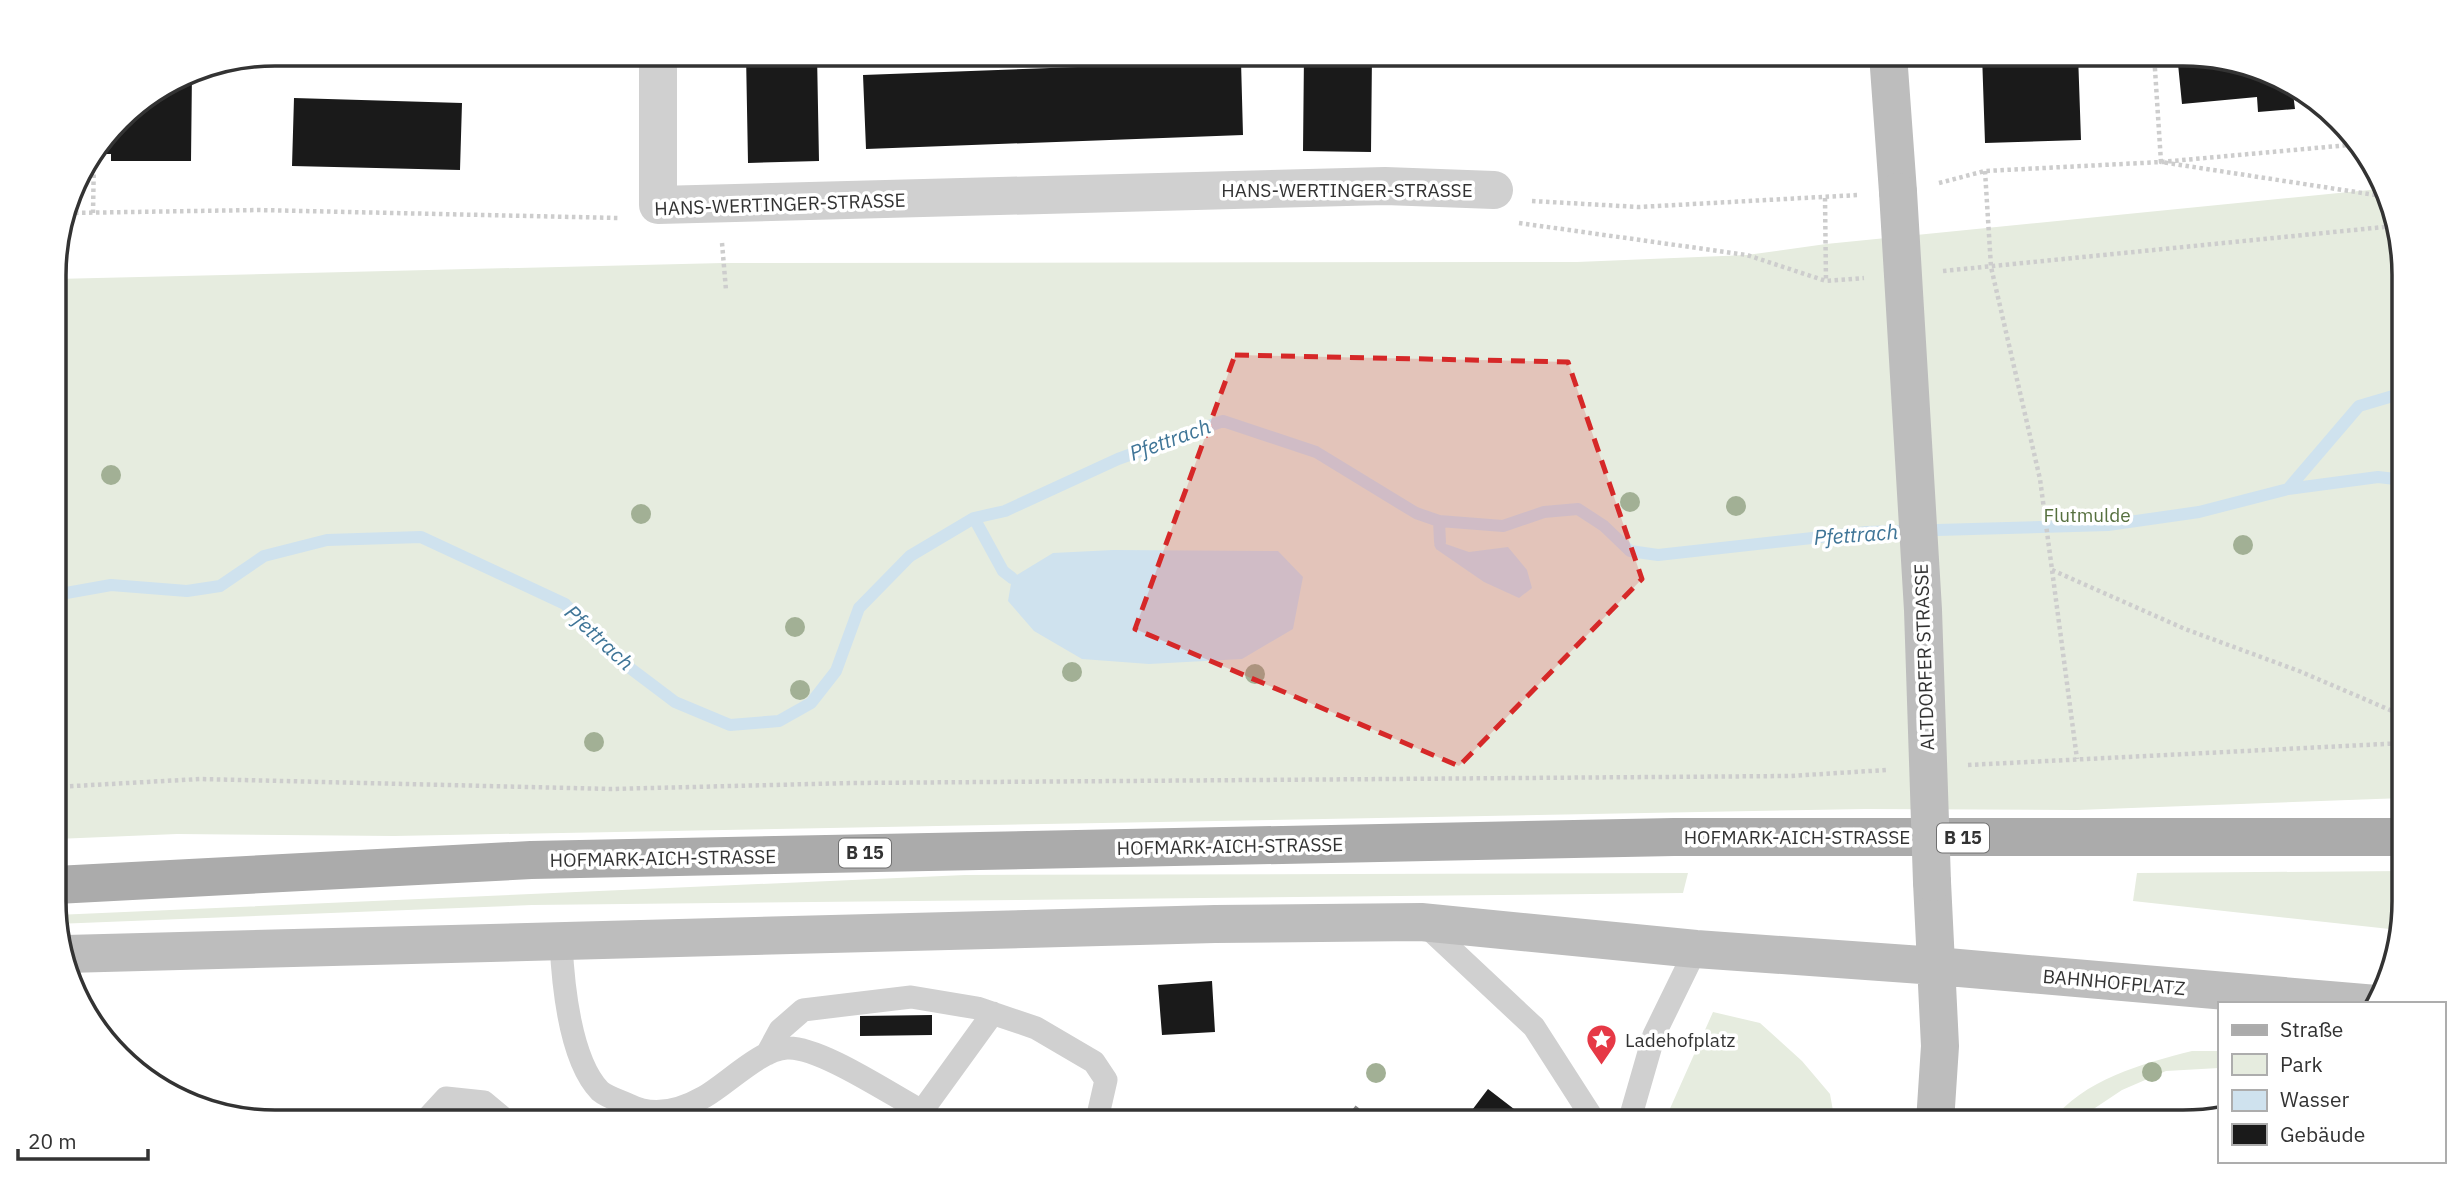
<svg xmlns="http://www.w3.org/2000/svg" width="2459" height="1177" viewBox="0 0 2459 1177" font-family="'IBM Plex Sans',sans-serif">
<style>
.green{fill:#e6ecdf}
.water{fill:#cfe2ee}
.lines{fill:none;stroke-linecap:round;stroke-linejoin:round}
.stream{stroke:#cfe2ee;stroke-width:12}
.building{fill:#1a1a1a}
.path{stroke:#cdcdcd;stroke-width:4.5;stroke-dasharray:3.5 3.5;stroke-linecap:butt}
.lane{stroke:#d0d0d0;stroke-width:23}
.street{stroke:#d0d0d0;stroke-width:38}
.secondary{stroke:#bdbdbd;stroke-width:38}
.primary{stroke:#ababab;stroke-width:38}
.rail{stroke:#888;stroke-width:5;stroke-dasharray:7 5;stroke-linecap:butt}
.secondary-bridge{stroke:#bdbdbd;stroke-width:38}
.tree{fill:#a2b095}
.marked{fill:#d62828;fill-opacity:0.2;stroke:#d62828;stroke-width:5;stroke-dasharray:14 9;stroke-linejoin:round}
.labels{text-anchor:middle;stroke-width:7;stroke-linejoin:round;paint-order:stroke}
.shield{fill:#fff;stroke:#707070;stroke-width:2}
.shield-label{font-size:18px;font-weight:bold;fill:#333}
.street-label{font-size:19px;fill:#333;stroke:#fff}
.park-label{font-size:19px;fill:#56703f;stroke:#fff}
.poi-label{font-size:19px;fill:#333;stroke:#fff;text-anchor:start}
.water-label{font-size:21px;font-style:italic;fill:#3f7597;stroke:#fff}
.rim{fill:none;stroke:#333;stroke-width:3.5}
</style>
<rect width="100%" height="100%" fill="#fff"/>
<path class="green" d="M2379,189L2403,247L2404,798L2077,810L1865,809L394,836L177,834L56,839L55,279L723,263L1577,262L1747,255L1826,244Z
M2405,871V902L2399,930L2133,901L2137,873Z
M1688,873L1683,893L532,905L56,924V915L965,875Z
M1713,1012L1760,1023L1802,1061L1830,1094L1835,1122H1664Z
M2192,1051H2219V1068L2166,1071L2122,1090L2074,1122H2051C2082,1080 2144,1063 2192,1051Z"/>
<path class="water" d="M1440,542L1469,552L1508,547L1527,570L1532,588L1519,598L1484,582L1436,549L1434,545Z
M1113,550L1278,551L1303,577L1293,629L1242,659L1149,664L1082,659L1034,631L1008,601L1012,578L1053,553Z"/>
<g class="lines">
<path class="stream" d="M2288,489L2378,477L2404,480
M974,518L1003,571L1012,578
M1439,521L1440,542
M55,595L111,585L187,591L220,586L264,556L327,540L421,537L565,604L618,659L675,702L730,725L779,721L811,703L836,671L859,608L910,556L974,518L1005,511L1118,459L1223,421L1316,452L1416,513L1439,521L1503,526L1544,512L1578,509L1604,526L1630,551L1658,555L1867,532L2108,525L2199,512L2288,489L2359,406L2403,393"/>
</g>
<path class="building" d="M746,54H817L819,161L748,163Z
M1304,54H1372L1371,152L1303,151Z
M1982,54H2078L2081,140L1985,143Z
M2177,54L2269,71L2297,93H2293L2295,109L2258,112L2257,97L2182,104Z
M1241,61L1243,135L866,149L863,75Z
M192,71L191,161H111V154H95L129,109Z
M294,98L462,103L460,170L292,166Z
M1212,981L1215,1032L1162,1035L1158,985Z
M932,1015V1035L860,1036V1016Z
M1488,1089L1531,1122H1463Z"/>
<g class="lines">
<path class="path" d="M2154,54L2161,162L2382,196
M1985,171L1991,267L2040,479L2077,759
M1939,183L1985,171L2161,162L2360,144
M1825,198L1826,281
M1532,201L1639,207L1858,195
M68,213L258,210L619,218
M93,213L94,156
M1519,223L1747,255L1826,281L1864,278
M722,243L726,290
M1943,271L2394,226
M2052,570L2185,629L2299,671L2404,716
M1968,765L2404,743
M56,787L200,779L611,789L853,783L1790,776L1886,770"/>
<path class="lane" d="M1424,924L1534,1027L1595,1122
M561,943C563,984 570,1060 600,1091C607,1097 620,1101 629,1105C654,1118 681,1110 704,1097C727,1084 761,1049 787,1048C819,1046 890,1094 922,1111L913,1123
M767,1054L780,1030L803,1010L911,997L977,1008L1036,1028L1094,1062L1106,1080L1098,1115L1092,1123
M922,1111L993,1013
M1629,1122L1654,1035L1696,949
M423,1123L446,1098L484,1102L509,1123"/>
<path class="street" d="M658,54V205L1385,186L1494,190"/>
<path class="secondary" d="M1888,54L1898,192
M1932,882L1940,1046L1935,1122
M66,954L1215,924L1421,922L1696,949L1936,966L2376,1004"/>
<path class="primary" d="M56,885L531,860L1674,837H2405"/>
<path class="rail" d="M1346,1122L1359,1105
M1181,1123L1186,1116"/>
<path class="secondary-bridge" d="M1898,192L1923,610L1932,882"/>
</g>
<g class="tree">
<circle cx="111" cy="475" r="10"/>
<circle cx="1630" cy="502" r="10"/>
<circle cx="1736" cy="506" r="10"/>
<circle cx="641" cy="514" r="10"/>
<circle cx="2243" cy="545" r="10"/>
<circle cx="795" cy="627" r="10"/>
<circle cx="1072" cy="672" r="10"/>
<circle cx="1255" cy="674" r="10"/>
<circle cx="800" cy="690" r="10"/>
<circle cx="594" cy="742" r="10"/>
<circle cx="2152" cy="1072" r="10"/>
<circle cx="1376" cy="1073" r="10"/>
</g>
<path class="marked" d="M1235,355L1568,362L1642,579L1459,766L1135,629Z"/>
<defs>
<symbol id="sight-pin" viewBox="-11 -11 22 30"><path d="M0 17L-7.5 6A9.5 9.5 0 1 1 7.5 6Z" fill="#e63946" stroke="#fff"/><path d="M0-6L1.8-2.2L6-1.7L2.9 1.2L3.7 5.4L0 3.3L-3.7 5.4L-2.9 1.2L-6-1.7L-1.8-2.2Z" fill="#fff"/></symbol>
</defs>
<g fill-rule="evenodd">
<use href="#sight-pin" x="1584" y="1022" width="35" height="47"/>
</g>
<g class="labels">
<g class="shield">
<rect x="1937" y="823.5" width="52" height="29" rx="5"/>
<rect x="839" y="838.5" width="52" height="29" rx="5"/>
</g>
<g class="shield-label">
<text x="1963" y="844">B 15</text>
<text x="865" y="859">B 15</text>
</g>
<g class="street-label">
<text x="1347" y="197">HANS-WERTINGER-STRASSE</text>
<text transform="translate(780 204) rotate(-2)" y="7">HANS-WERTINGER-STRASSE</text>
<text transform="translate(1924 657) rotate(-92)" y="7">ALTDORFER STRASSE</text>
<text x="1797" y="844">HOFMARK-AICH-STRASSE</text>
<text transform="translate(1230 846) rotate(-1)" y="7">HOFMARK-AICH-STRASSE</text>
<text transform="translate(663 858) rotate(-1)" y="7">HOFMARK-AICH-STRASSE</text>
<text transform="translate(2114 982) rotate(5)" y="7">BAHNHOFPLATZ</text>
</g>
<g class="park-label">
<text x="2087" y="522">Flutmulde</text>
</g>
<g class="poi-label">
<text x="1625" y="1047">Ladehofplatz</text>
</g>
<g class="water-label">
<text transform="translate(1170 440) rotate(-20)" y="7">Pfettrach</text>
<text transform="translate(1856 535) rotate(-4)" y="7">Pfettrach</text>
<text transform="translate(599 638) rotate(43)" y="7">Pfettrach</text>
</g>
</g>
<path d="M0 0H2459V1177H0ZM275 66H2183A209 209 0 0 1 2392 275V901A209 209 0 0 1 2183 1110H275A209 209 0 0 1 66 901V275A209 209 0 0 1 275 66Z" fill="#fff" fill-rule="evenodd"/>
<path class="rim" d="M275 66H2183A209 209 0 0 1 2392 275V901A209 209 0 0 1 2183 1110H275A209 209 0 0 1 66 901V275A209 209 0 0 1 275 66Z"/>
<rect x="2218" y="1002" width="228" height="161" fill="#ffffff" stroke="#adadad" stroke-width="2"/>
<rect x="2232" y="1025" width="35" height="10" fill="#ababab" stroke="#adadad" stroke-width="2"/>
<text x="2280" y="1037" font-size="21" fill="#333333">Straße</text>
<rect x="2232" y="1054" width="35" height="21" fill="#e6ecdf" stroke="#adadad" stroke-width="2"/>
<text x="2280" y="1072" font-size="21" fill="#333333">Park</text>
<rect x="2232" y="1090" width="35" height="21" fill="#cfe2ee" stroke="#adadad" stroke-width="2"/>
<text x="2280" y="1107" font-size="21" fill="#333333">Wasser</text>
<rect x="2232" y="1124" width="35" height="21" fill="#1a1a1a" stroke="#adadad" stroke-width="2"/>
<text x="2280" y="1142" font-size="21" fill="#333333">Gebäude</text>
<path d="M18 1149v10h130v-10" fill="none" stroke="#333333" stroke-width="3.5"/>
<text x="28" y="1149" font-size="21" fill="#333333" stroke="#ffffff" stroke-width="5" paint-order="stroke">20 m</text>
</svg>
